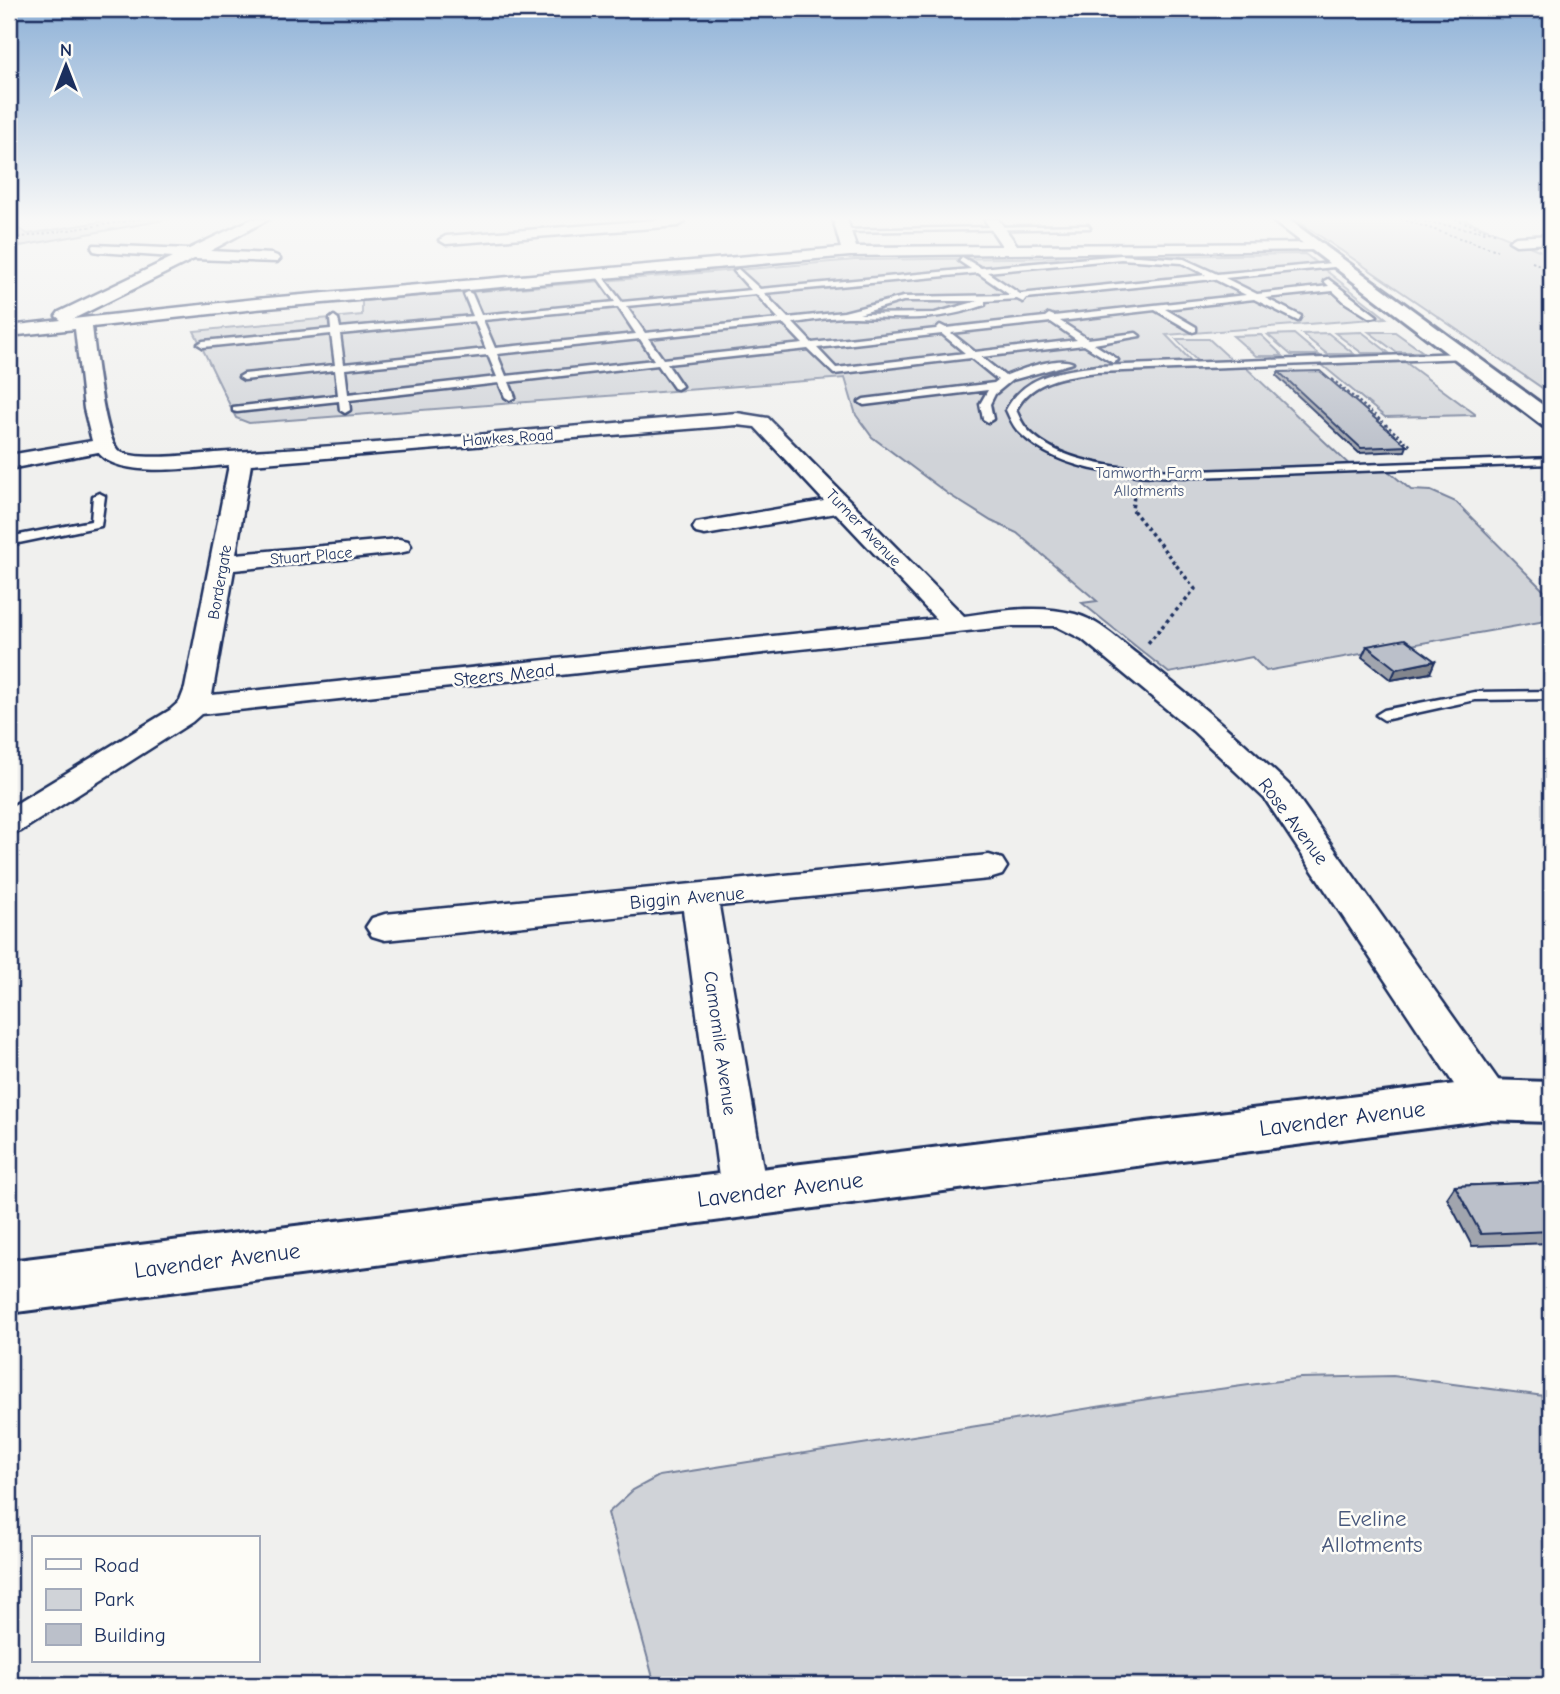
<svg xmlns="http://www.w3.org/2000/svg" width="1560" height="1694" viewBox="0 0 1560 1694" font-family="'Comic Neue',sans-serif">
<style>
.green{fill:#d0d3d8;stroke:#76819b;stroke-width:2}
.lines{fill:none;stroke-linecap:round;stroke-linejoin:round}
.service-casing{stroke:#1b2f5e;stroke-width:5}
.minor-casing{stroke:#1b2f5e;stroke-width:5}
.tertiary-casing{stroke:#1b2f5e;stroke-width:6}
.primary-casing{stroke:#1b2f5e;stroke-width:6}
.path-far2{stroke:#1b2f5e;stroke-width:2;stroke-dasharray:2.5 2.5;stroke-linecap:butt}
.path-far1{stroke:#1b2f5e;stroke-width:2.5;stroke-dasharray:2.5 2.5;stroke-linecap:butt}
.path{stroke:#1b2f5e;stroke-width:3.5;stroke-dasharray:3.5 3.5;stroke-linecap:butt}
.service{fill:#fdfcf7;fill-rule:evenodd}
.minor{fill:#fdfcf7;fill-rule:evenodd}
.tertiary{fill:#fdfcf7;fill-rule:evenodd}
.primary{fill:#fdfcf7;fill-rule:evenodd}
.wall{fill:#a1a5ae;stroke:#1b2f5e;stroke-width:2}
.shaded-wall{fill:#83868d;stroke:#1b2f5e;stroke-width:2}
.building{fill:#bbc0ca;stroke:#1b2f5e;stroke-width:2}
.labels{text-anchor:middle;stroke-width:5;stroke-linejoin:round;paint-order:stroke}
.far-street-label{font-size:16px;fill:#1b2f5e;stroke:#fdfcf7}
.far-park-label{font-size:16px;fill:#48587c;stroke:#fdfcf7}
.street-label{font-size:19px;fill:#1b2f5e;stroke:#fdfcf7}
.near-street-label{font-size:23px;fill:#1b2f5e;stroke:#fdfcf7}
.near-park-label{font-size:23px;fill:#48587c;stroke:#fdfcf7}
</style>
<rect width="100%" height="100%" fill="#f0f0ee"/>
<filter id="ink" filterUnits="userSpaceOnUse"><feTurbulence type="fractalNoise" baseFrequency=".0143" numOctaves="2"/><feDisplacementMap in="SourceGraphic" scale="14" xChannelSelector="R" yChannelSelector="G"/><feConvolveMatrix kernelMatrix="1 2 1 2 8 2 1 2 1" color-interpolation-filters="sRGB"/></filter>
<g filter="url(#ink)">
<path class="green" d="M117,219H170L9,248V230L19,229L28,234Z
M1295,219H1463L1551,255V394Z
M1305,254L1386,318L1166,335L1193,363H1199L1176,339H1209L1233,361L1213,362H1240L1356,471L1387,470L1411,490L1431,491L1456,502L1551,598V620L1266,671L1252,657L1169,673L1082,603L1097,601L1017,533L991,521L948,494L872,437L856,415L845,378L249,423L236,418L194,331L362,315V301L855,260Z
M1362,332L1389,353H1362L1335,333Z
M1369,332H1395L1423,352H1396Z
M1328,333L1354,354H1327L1302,334Z
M1294,334L1319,355H1291L1268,335Z
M1261,335L1283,356H1256L1233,336Z
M1405,362L1475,414V415L1385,417L1322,365Z
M1393,1376L1551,1397V1685H655L608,1513L633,1490L659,1476L1154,1398L1300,1378Z"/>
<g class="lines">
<defs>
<path id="service" d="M1088,225L1090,228L843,232L839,230Z
M1121,255L1184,259L1217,274L1341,262L1344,266L1225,278L1257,294L1329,286L1324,281L1328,279L1377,316L1370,318L1346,303L1333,291L1265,298L1301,316L1298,321L1254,299L1165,309L1196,327V331L1193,332L1155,310L1060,321L1088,339L1136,333L1140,336L1094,344L1116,358L1118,360L1113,363L1084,345L981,357L1005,376C1019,370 1059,355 1073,363L1012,380L995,394L990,404L993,419L988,422L983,419L980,404L988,390L864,405L859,402L864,399L994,383L998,380L971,358L834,374L808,349L667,364L682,386L677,389L674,388L658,365L509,382L515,397L510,400L505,397L499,383L349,400L350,410L345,413L340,410L339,401L237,412L233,411V407L338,395L335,370L244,380L239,377L244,374L335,365L331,334L203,347L198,344L203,341L331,329L330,319L334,316L338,319L340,328L473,316L464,294L468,292L472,294L481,315L615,302L595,274L599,272L622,302L751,290L734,271L738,269L760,289L971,269L959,261L962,257L981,268ZM1121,259L1182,263L1206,275L1020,294L987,272ZM978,273L1010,295L903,297L844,312L788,318L764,293ZM1214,279L1246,295L1054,316L1049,314L1045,317L946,328L940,325L936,329L812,343L793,323C810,321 829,317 847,317C899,317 931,324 985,305V301L1017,299L1023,302L1026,298ZM756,294L779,319L645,333L626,306ZM903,301H978L935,313L859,314ZM618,307L636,334L495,348L483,320ZM475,321L486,349L344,364L340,334ZM1051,322L1077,340L975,352L951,333ZM784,324L803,344L663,359L648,338ZM942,334L965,353L836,368L817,348ZM640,339L654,360L506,376L497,354ZM488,355L497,377L348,394L345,369Z
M1464,353L1469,356L1467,358L1097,372C1066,376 1032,379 1016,410C1019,416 1022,424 1027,429C1063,469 1146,471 1196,471L1551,458V464L1196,477C1139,477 1063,476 1020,433C1013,427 1010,418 1006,410C1025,374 1061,371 1097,366Z
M99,493L105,496L101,526L9,545V537L91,521L93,496Z
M1551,691V699L1475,700L1384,720L1376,715L1384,710L1475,692Z"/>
<path id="minor" d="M252,219H269L210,251L272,254L277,256L280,259L277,262L194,259L73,319L256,299L841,248L833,219H847L856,247L1002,246L984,219H998L1017,245L1323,243L1325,246L1318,250L850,256L256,309L92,327C95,349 104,439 119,451C136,463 207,453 229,452C399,444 568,426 737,413L768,418L964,616C1001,611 1038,604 1075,614C1100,621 1118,640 1138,655C1190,696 1241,739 1289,785L1503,1087L1510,1100L1503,1113L1488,1118L1473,1113L1265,799L1193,731L1082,639L1056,626H1013L201,714L192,722L21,831L9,834V808L170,710L180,701L185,688L229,465C197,467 118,480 98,452L9,469V455L92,441L84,409L75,329L9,336V326L61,320L56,316L59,312L173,257L99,252L94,251L92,248L94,245L189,249ZM737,425L755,427L824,501L696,523L693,528L696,533L705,535L836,513L936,619L212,695L234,570L399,553L408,551L411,546L408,541L399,539L236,554L251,464Z
M669,219H681L685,222L678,226L446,244L439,240L446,236Z
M1551,235V243L1516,245L1509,241L1516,237Z
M989,855L1002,859L1007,867L1002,875L989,879L719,906L767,1192L760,1206L744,1212L728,1206L721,1192L683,910L385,940L372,936L366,927L372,918L385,914Z"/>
<path id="tertiary" d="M1488,1080L1551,1082V1122L1488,1120L9,1313V1261Z"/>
<path id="primary" d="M1271,219H1288L1551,411V428L1543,426Z"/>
</defs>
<use href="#service" class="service-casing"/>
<use href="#minor" class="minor-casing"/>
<use href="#tertiary" class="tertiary-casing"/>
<use href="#primary" class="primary-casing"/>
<path class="path-far2" d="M1401,219L1497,250
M1409,219L1486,232
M1455,219L1497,234
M9,239L141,219
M1532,262L1551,269"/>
<path class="path-far1" d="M1332,379L1411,446"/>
<path class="path" d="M1135,490L1132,509L1195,589L1147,644"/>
<use href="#service" class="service"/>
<use href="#minor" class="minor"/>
<use href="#tertiary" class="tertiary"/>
<use href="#primary" class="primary"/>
</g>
<path class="wall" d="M1279,372L1407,446L1405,451L1359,453L1277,376Z
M1367,646L1430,673L1391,680L1362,657Z
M1551,1182V1243L1472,1246L1447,1198L1455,1186Z"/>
<path class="shaded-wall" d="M1435,661L1430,673L1391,680L1396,669Z"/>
<path class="building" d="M1320,371L1407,446L1361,448L1279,372Z
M1405,639L1435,661L1396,669L1367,646Z
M1551,1182V1231L1481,1234L1455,1186Z"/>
</g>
<linearGradient id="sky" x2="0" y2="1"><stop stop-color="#8eb1d7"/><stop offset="0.48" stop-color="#f8f8f7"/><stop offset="1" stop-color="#f8f8f7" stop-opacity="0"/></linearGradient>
<rect width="1560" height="456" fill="url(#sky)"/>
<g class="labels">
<g class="far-street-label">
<text transform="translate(508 437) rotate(-4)" y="6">Hawkes Road</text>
<text transform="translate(864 527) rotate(46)" y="6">Turner Avenue</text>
<text transform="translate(311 555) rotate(-5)" y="6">Stuart Place</text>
<text transform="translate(219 582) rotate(-80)" y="6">Bordergate</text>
</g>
<g class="far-park-label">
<text x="1149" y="478">Tamworth Farm<tspan x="1149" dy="18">Allotments</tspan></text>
</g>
<g class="street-label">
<text transform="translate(504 674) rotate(-6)" y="7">Steers Mead</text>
<text transform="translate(1294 821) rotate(53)" y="7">Rose Avenue</text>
<text transform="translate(687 897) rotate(-5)" y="7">Biggin Avenue</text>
<text transform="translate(721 1043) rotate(82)" y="7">Camomile Avenue</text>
</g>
<g class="near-street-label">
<text transform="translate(1342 1118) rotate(-7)" y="8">Lavender Avenue</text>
<text transform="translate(780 1189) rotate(-7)" y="8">Lavender Avenue</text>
<text transform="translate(217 1260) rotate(-7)" y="8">Lavender Avenue</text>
</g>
<g class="near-park-label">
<text x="1372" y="1526">Eveline<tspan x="1372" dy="26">Allotments</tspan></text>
</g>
</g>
<rect width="1560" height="1694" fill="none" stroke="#fdfcf7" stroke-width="35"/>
<rect x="18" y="18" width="1525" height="1659" fill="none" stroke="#1b2f5e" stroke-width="2.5" filter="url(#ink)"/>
<rect x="32" y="1536" width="228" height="126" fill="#fdfcf7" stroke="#a3aaba" stroke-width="2"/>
<rect x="46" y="1559" width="35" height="10" fill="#fdfcf7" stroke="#a3aaba" stroke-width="2"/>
<text x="94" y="1572" font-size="21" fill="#1b2f5e">Road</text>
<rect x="46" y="1589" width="35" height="21" fill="#d0d3d8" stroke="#a3aaba" stroke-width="2"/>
<text x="94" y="1606" font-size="21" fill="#1b2f5e">Park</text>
<rect x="46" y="1624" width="35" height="21" fill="#bbc0ca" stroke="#a3aaba" stroke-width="2"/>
<text x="94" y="1642" font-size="21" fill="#1b2f5e">Building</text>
<g transform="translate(66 66)" stroke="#fdfcf7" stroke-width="5" paint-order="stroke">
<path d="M0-5L12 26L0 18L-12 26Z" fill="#1b2f5e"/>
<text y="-10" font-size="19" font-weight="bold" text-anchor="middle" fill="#1b2f5e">N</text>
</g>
</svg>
